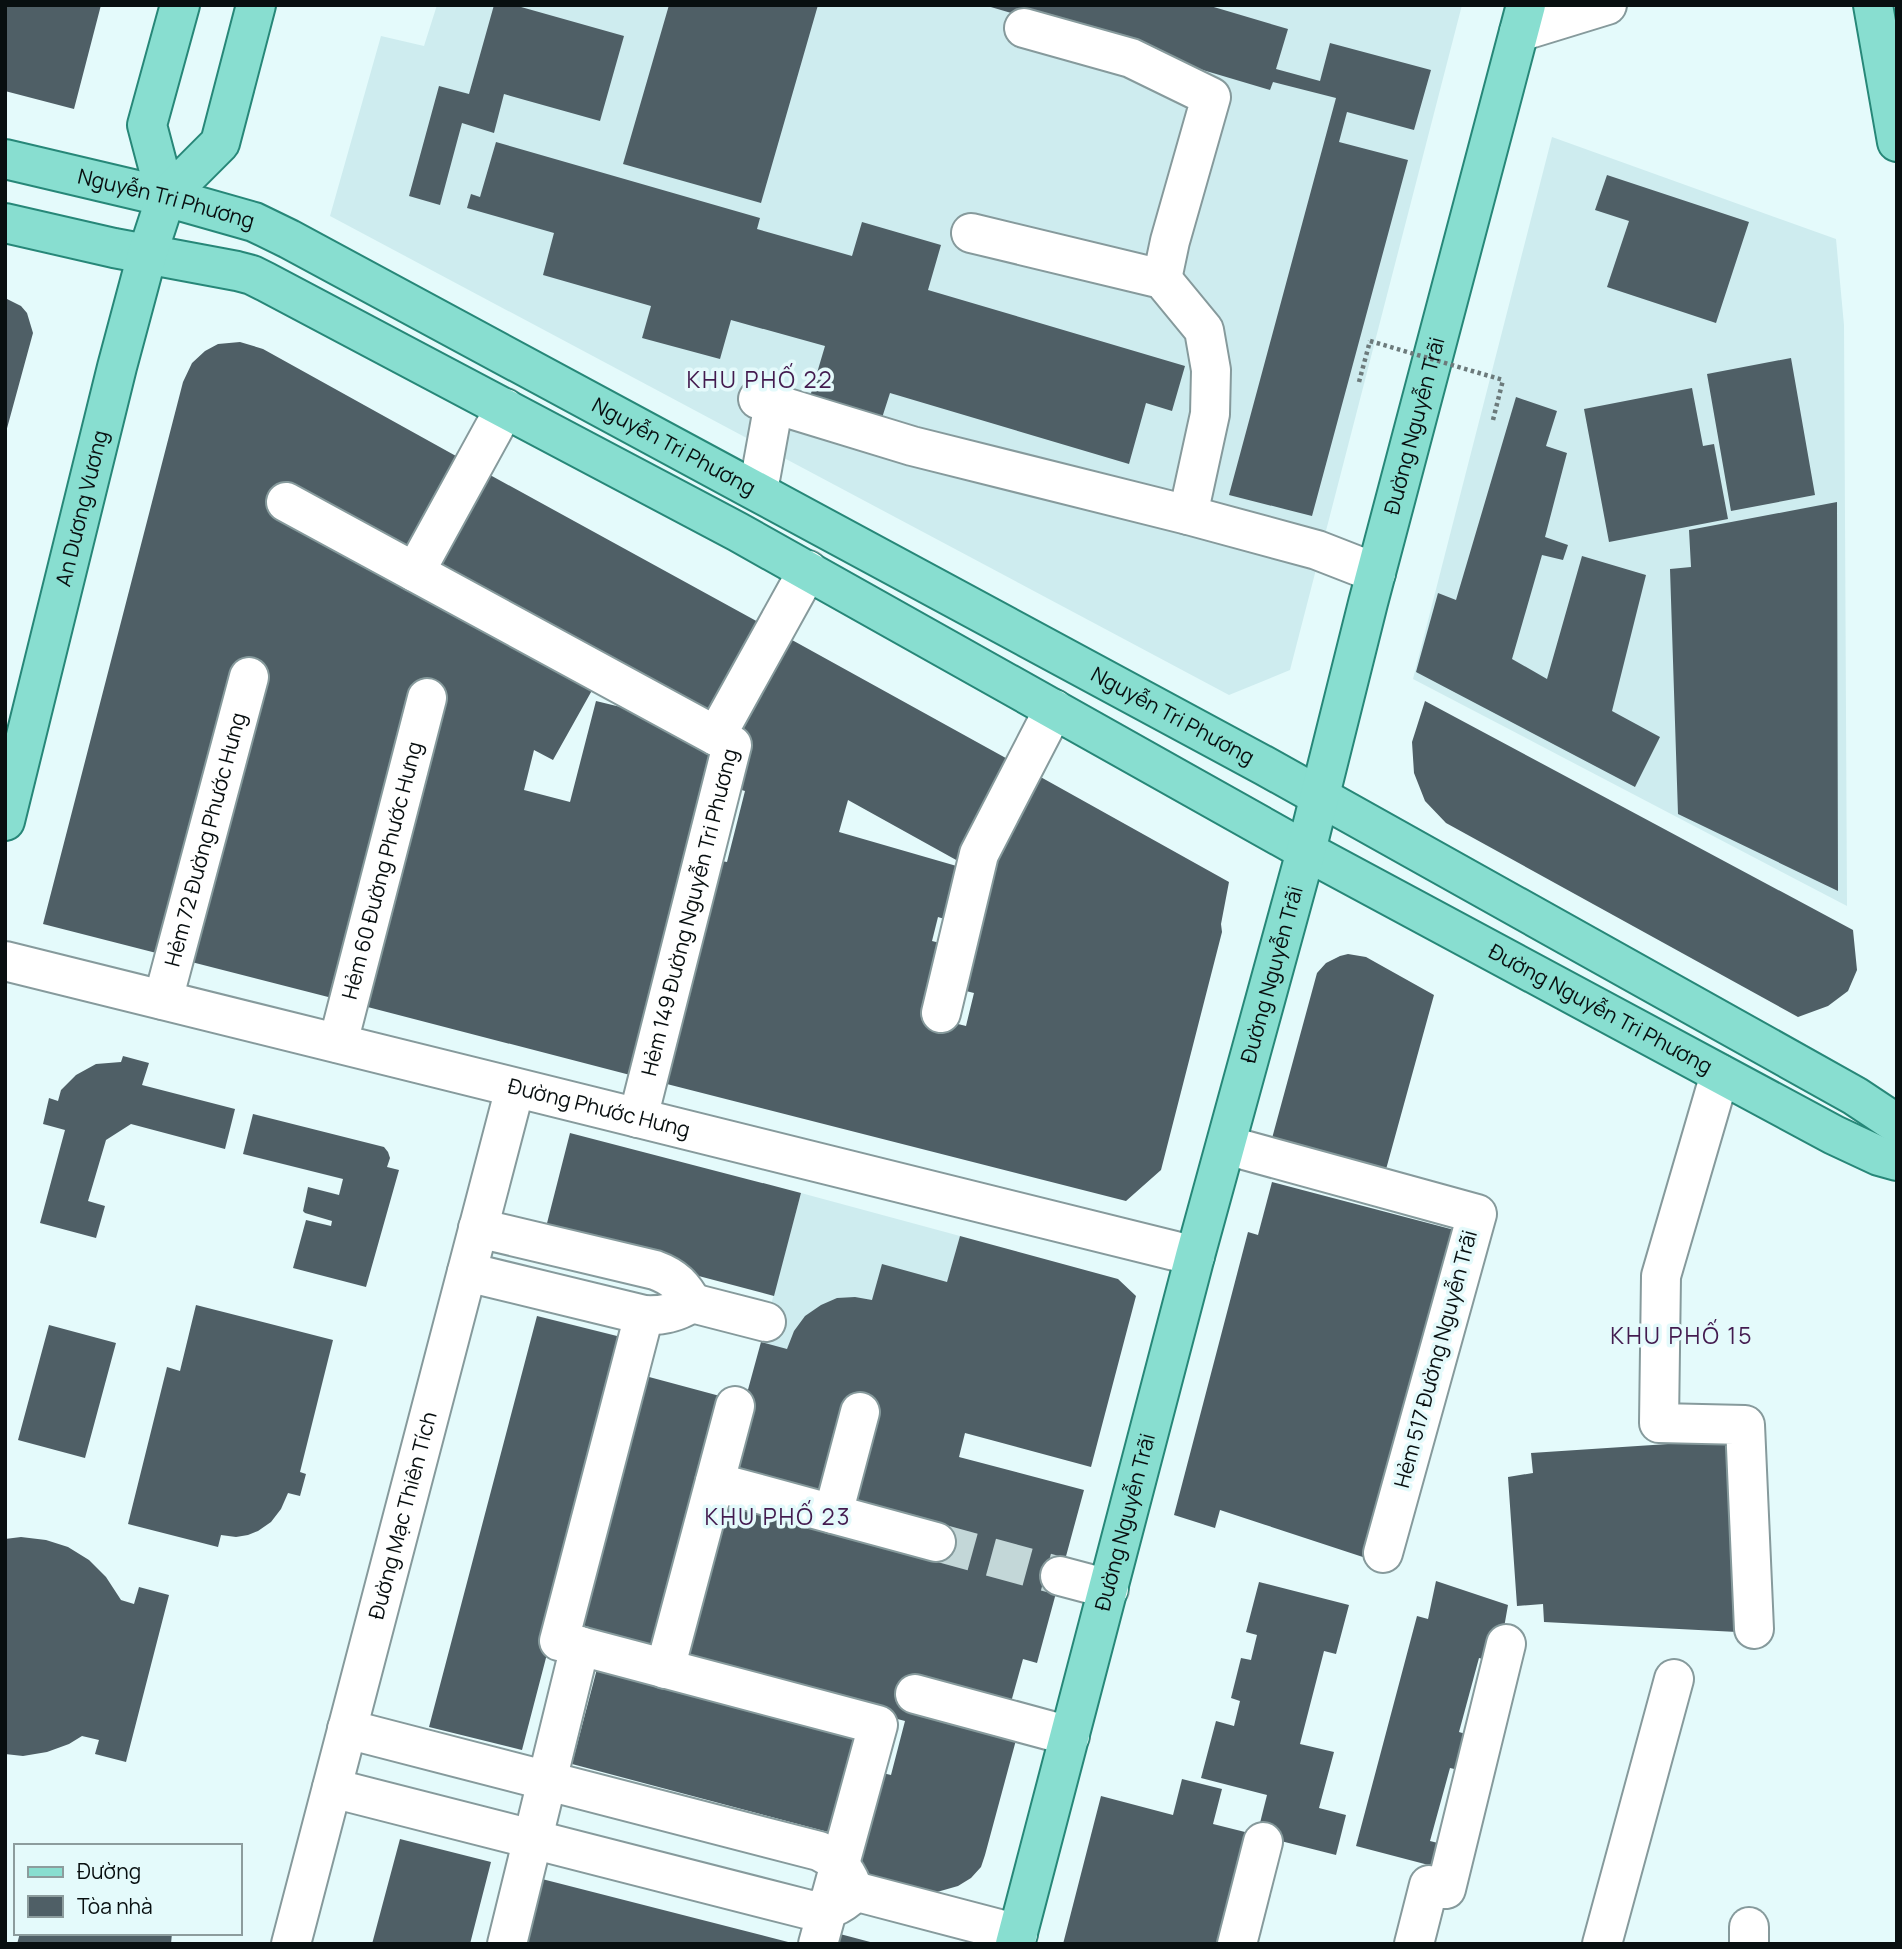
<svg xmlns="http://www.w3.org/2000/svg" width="1902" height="1949" viewBox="0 0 1902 1949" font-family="Manrope,sans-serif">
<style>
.built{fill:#ceecef}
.building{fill:#4f5f66}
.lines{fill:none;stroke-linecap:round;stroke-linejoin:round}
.minor-tunnel{stroke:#c3d7d8;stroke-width:38;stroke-dasharray:38 19;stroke-linecap:butt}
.minor-casing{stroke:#869a9c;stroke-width:42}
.major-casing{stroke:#278778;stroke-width:42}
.path{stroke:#6c7a7b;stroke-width:4.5;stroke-dasharray:3.5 3.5;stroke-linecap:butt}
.minor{stroke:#fff;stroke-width:38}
.major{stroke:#88ded0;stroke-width:38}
.path-bridge{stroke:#6c7a7b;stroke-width:4.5;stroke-dasharray:3.5 3.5;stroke-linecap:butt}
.labels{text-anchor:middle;stroke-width:7;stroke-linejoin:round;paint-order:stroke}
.street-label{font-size:21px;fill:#080f10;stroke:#e4fafb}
.neighbourhood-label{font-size:23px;letter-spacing:2px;fill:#431b4f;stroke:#e4fafb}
</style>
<rect width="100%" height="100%" fill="#e4fafb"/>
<path class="built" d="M437,5H1462L1290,670L1229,695L330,216L381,36L424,46Z
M1552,137L1836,239L1844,325L1847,906L1413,679Z
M801,1193L960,1236L910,1418L761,1342Z"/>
<path class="building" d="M5,5H101L74,109L5,91Z
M494,5H514L624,36L600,121L504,94L494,133L462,123L440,205L409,196L439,86L469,94Z
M669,5H818L761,203L623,164Z
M984,5H1207L1288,29L1276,69L1320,81L1330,43L1431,70L1414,130L1347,112L1339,142L1408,160L1312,516L1229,495L1336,98L1273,82L1270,90Z
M496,142L760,218L757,229L852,256L862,222L941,245L928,290L1185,366L1172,411L1146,403L1129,464L890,393L881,421L809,400L825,346L731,320L720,359L642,338L651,306L543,275L554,233L467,208L471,194L480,197Z
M1607,175L1749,222L1716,323L1607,287L1629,221L1595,210Z
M5,298L21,306L27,313L33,333L6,432Z
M240,342L263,349L465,461L411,561L595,685L553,760L534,750L524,790L570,802L596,701L674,720L720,745L634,1076L356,1004L436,695L415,683L407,697L414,700L336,999L43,924L183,382L192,363L205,351L218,344Z
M1791,358L1815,495L1731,511L1707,374Z
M1692,388L1703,446L1714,444L1728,519L1609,542L1584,409Z
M1516,397L1557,411L1546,446L1567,453L1545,537L1568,545L1563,560L1542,555L1512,659L1547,679L1582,556L1646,575L1612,711L1660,737L1635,787L1416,672L1438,593L1456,600Z
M481,470L760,623L706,722L427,570Z
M1837,502L1838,891L1678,814L1670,569L1691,567L1689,530Z
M783,635L1013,762L958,861L848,800L839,832L960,867L954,922L938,917L932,941L948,945L954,1023L966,1026L974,993L962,990L983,875L1037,775L1229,882L1221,924L1222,932L1161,1170L1126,1201L659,1082L716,860L727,862L745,791L735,788L728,735Z
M1425,701L1853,930L1857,970L1848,991L1828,1006L1798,1017L1446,823L1425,801L1414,773L1412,742Z
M1348,954L1366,957L1434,995L1385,1173L1271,1142L1317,973L1326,963L1340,956Z
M123,1056L149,1063L142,1085L235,1109L225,1149L131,1124L106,1140L88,1201L105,1206L96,1238L40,1223L65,1130L43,1124L49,1098L58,1101L61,1090L76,1075L96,1064L121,1062Z
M253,1114L384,1147L388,1152L390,1158L387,1167L399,1170L366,1287L293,1268L306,1220L331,1226L332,1221L305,1213L303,1211L308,1187L339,1195L343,1179L243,1154Z
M570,1133L801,1193L774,1296L544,1235Z
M1272,1182L1462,1232L1372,1560L1220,1510L1215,1528L1174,1515L1248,1232L1258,1235Z
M960,1236L1118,1279L1136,1296L1091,1467L965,1433L959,1457L1084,1490L1037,1663L1023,1659L1008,1713L1019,1729L985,1855L981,1867L971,1878L958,1886L937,1892L847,1870L874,1771L891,1775L905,1721L676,1660L720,1498H829L726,1470L761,1342L787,1349L794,1331L805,1316L821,1305L837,1298L855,1297L872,1300L882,1264L947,1282Z
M196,1305L333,1340L300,1472L306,1474L300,1496L288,1493L281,1509L271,1522L258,1531L248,1535L236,1537L221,1535L218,1547L128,1524L167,1367L180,1371Z
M537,1316L629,1339L522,1750L429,1727Z
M49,1325L116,1343L85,1458L18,1440Z
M638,1374L731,1399L662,1656L568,1631Z
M1729,1440L1737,1632L1544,1622L1543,1604L1517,1606L1508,1477L1533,1473L1531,1453Z
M21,1537L46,1540L68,1547L89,1560L106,1577L121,1600L134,1604L139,1587L169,1595L126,1762L95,1754L99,1740L82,1736L69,1744L47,1752L23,1756L5,1754V1539Z
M1436,1581L1508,1605L1502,1639L1494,1662L1479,1658L1459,1732L1472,1736L1463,1771L1450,1768L1430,1841L1446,1845L1440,1868L1356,1846L1417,1616L1428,1619Z
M1259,1582L1349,1605L1336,1654L1324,1651L1300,1744L1334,1752L1319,1808L1346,1815L1336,1855L1257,1835L1267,1795L1201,1778L1216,1721L1234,1726L1240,1701L1231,1698L1241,1658L1251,1660L1257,1635L1246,1632Z
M598,1665L855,1733L828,1832L572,1764Z
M1182,1779L1222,1789L1213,1824L1257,1835L1230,1944H1063L1101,1796L1173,1815Z
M400,1839L491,1862L470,1944H372Z
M542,1879L792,1943V1944H526Z
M20,1933H172L171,1944H17Z
M840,1934L874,1943V1944H837Z"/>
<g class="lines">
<path class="minor-tunnel" d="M936,1542L1060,1576"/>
<defs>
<g id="minor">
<path d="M1024,28L1131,58L1211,97L1170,241L1162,279"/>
<path d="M1519,32L1607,5"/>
<path d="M971,233L1162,279L1204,330L1211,370L1210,414L1188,515"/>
<path d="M758,399L912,446L1188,515L1317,550L1376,573"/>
<path d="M758,491L774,403"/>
<path d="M286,502L716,736"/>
<path d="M415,572L505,408"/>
<path id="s1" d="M5,961L1195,1256"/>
<path id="s2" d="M163,1000L249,677"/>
<path d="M941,1013L979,854L1054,709"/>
<path id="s3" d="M338,1043L427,698"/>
<path d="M1720,1074L1661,1276L1659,1423L1745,1425L1754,1629"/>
<path id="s4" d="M638,1118L732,745L716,736L808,570"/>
<path d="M1226,1145L1477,1214L1383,1553"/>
<path d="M478,1228L655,1270C674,1277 683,1286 692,1303"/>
<path d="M467,1272L644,1315C662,1316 676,1313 692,1303L766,1322"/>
<path d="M715,1482L936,1542"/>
<path d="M833,1514L860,1412"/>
<path d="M1060,1576L1109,1589"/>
<path d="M580,1646L559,1641L644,1315"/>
<path d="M665,1669L735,1406"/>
<path d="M915,1694L1070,1736"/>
<path d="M347,1729L819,1851C835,1858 846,1870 852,1886"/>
<path d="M332,1788L806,1909C823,1911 835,1909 848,1898"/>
<path d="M854,1891L1018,1934"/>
<path d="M1749,1927V1944"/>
<path id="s5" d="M291,1944L515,1088"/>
<path d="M507,1944L580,1646L878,1725L818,1944"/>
<path d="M1237,1944L1263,1842"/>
<path d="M1414,1944L1429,1885L1446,1889L1506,1644"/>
<path d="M1602,1944L1674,1679"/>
</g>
<g id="major">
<path d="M1873,5L1897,142"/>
<path id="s6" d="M5,159L166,197L254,222L289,239L1265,766L1855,1096L1897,1124"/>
<path d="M166,197L147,125L180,5"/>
<path id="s7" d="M5,223L114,248L237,271L252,275L266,282L738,532L1306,851L1834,1135L1879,1156L1897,1161"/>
<path id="s8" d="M5,821L117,367L147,255L166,197L220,143L256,5"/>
<path id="s9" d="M1015,1944L1195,1256L1306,851L1368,603L1526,5"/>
</g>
</defs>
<use href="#minor" class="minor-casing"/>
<use href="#major" class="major-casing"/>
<path class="path" d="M1359,382L1370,341
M1493,420L1503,380"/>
<use href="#minor" class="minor"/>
<use href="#major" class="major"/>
<path class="path-bridge" d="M1370,341L1503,380"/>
</g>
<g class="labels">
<g class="street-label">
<text dy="7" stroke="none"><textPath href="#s6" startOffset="166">Nguyễn Tri Phương</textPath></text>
<text dy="7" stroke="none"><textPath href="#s9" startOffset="1570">Đường Nguyễn Trãi</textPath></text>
<text dy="7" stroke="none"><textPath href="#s6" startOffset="733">Nguyễn Tri Phương</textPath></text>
<text dy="7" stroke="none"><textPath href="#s8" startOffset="322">An Dương Vương</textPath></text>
<text dy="7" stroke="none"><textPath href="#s6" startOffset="1300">Nguyễn Tri Phương</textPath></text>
<text dy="7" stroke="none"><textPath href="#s2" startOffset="166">Hẻm 72 Đường Phước Hưng</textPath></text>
<text dy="7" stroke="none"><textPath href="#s3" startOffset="178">Hẻm 60 Đường Phước Hưng</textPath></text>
<text dy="7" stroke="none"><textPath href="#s4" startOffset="212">Hẻm 149 Đường Nguyễn Tri Phương</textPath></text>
<text dy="7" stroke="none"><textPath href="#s9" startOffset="1003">Đường Nguyễn Trãi</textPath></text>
<text dy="7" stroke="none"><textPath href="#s7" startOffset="1788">Đường Nguyễn Tri Phương</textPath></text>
<text dy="7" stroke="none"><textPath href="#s1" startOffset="612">Đường Phước Hưng</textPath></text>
<text transform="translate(1436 1359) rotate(-75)" y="7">Hẻm 517 Đường Nguyễn Trãi</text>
<text dy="7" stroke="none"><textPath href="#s5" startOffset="443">Đường Mạc Thiên Tích</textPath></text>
<text dy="7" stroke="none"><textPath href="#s9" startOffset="436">Đường Nguyễn Trãi</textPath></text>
</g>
<g class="neighbourhood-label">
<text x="760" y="388">KHU PHỐ 22</text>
<text x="1682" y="1344">KHU PHỐ 15</text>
<text x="778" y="1525">KHU PHỐ 23</text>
</g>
</g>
<rect width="1902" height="1949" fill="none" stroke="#080f10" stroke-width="14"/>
<rect x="14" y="1844" width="228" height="91" fill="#e4fafb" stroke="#8c9c9d" stroke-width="2"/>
<rect x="28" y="1867" width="35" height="10" fill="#88ded0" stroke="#8c9c9d" stroke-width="2"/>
<text x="77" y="1879" font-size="21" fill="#080f10">Đường</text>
<rect x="28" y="1896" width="35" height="21" fill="#4f5f66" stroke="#8c9c9d" stroke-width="2"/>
<text x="77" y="1914" font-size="21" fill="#080f10">Tòa nhà</text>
</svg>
